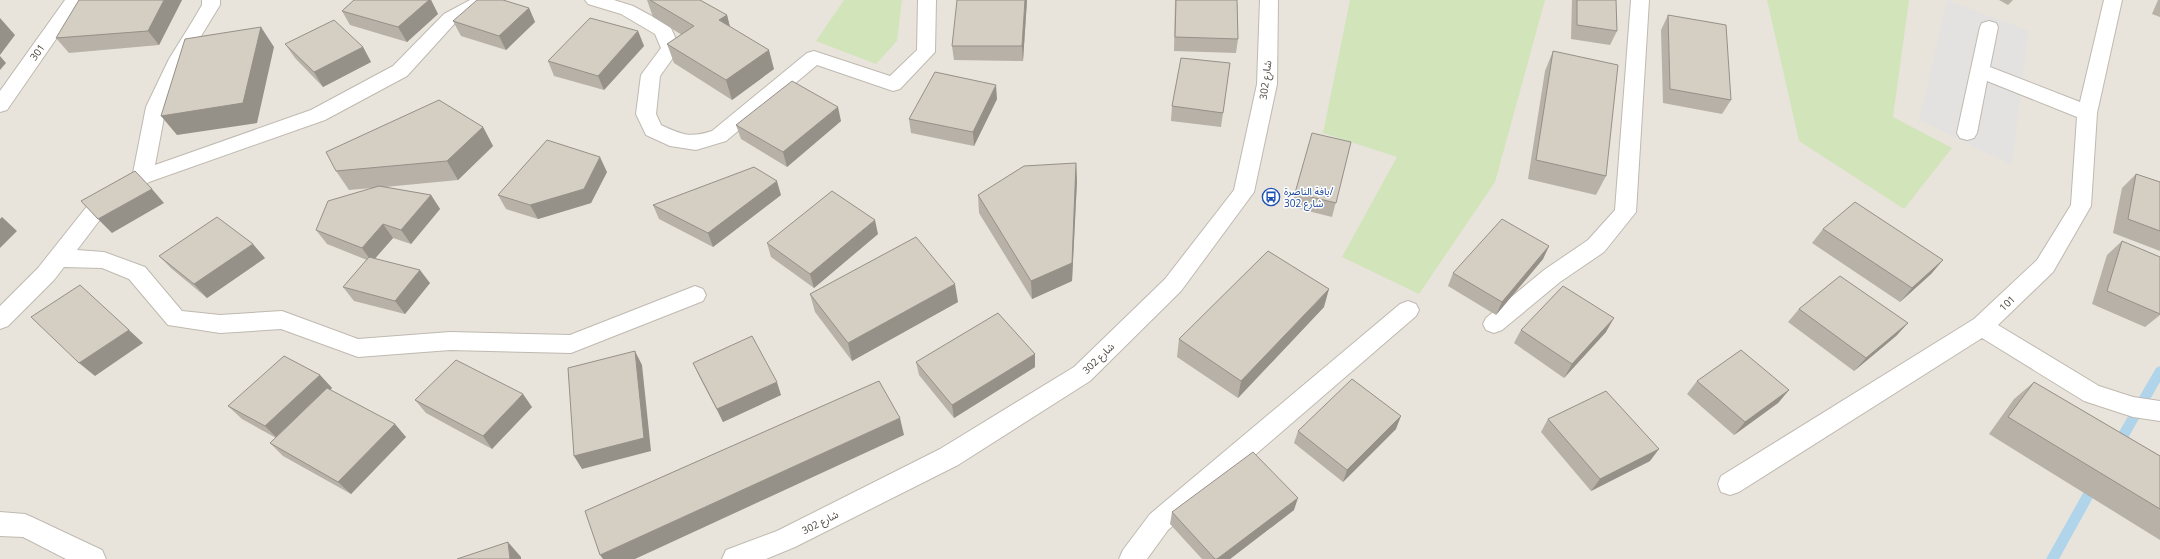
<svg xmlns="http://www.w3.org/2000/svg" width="2160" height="559" viewBox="0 0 2160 559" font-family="'Open Sans','Noto Sans Arabic',sans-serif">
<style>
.residential{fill:#e8e4db}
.green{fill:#d2e4ba}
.parking{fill:#e4e2e0}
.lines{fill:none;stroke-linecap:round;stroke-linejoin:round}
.stream{fill:#b0d4ea;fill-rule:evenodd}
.minor-casing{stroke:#bfb9b0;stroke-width:2}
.minor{fill:#fff;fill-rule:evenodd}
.wall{fill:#b7b1a8}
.shaded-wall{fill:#959088}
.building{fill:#d5cec3;stroke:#959088}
.labels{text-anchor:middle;stroke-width:3;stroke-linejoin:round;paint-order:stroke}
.street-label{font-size:10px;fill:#49433b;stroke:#fff}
.transit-label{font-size:10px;fill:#164399;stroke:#fff;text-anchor:start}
</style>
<rect width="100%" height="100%" fill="#f5f2ed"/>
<path class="residential" d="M0,0H2160V559H0Z"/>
<path class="green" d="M844,0H902L897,41L876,64L816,41Z
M1350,0H1545L1495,182L1419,294L1342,257L1397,157L1323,133Z
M1767,0H1909L1893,117L1952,148L1904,209L1799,141Z"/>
<path class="parking" d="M1947,0L2029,31L2012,165L1919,120Z"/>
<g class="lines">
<path class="stream" d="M2160,366V382L2120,452L2116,453L2112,452L2110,448L2112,444L2156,368Z
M2095,477L2099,479L2101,483L2059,559H2046L2091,479Z"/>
<defs>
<path id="minor" d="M65,0H83L7,110L0,112V91Z
M202,0H220V5L187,59L166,107L155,165L311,110L393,66L444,14L470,0H493L490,4L456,22L407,76L325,120L149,182L102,217L77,250L104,252L145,267L182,311L220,315L282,311L358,339L450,332L570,335L695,286L703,289L706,295L703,301L571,353L450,350L358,357L281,329L220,333L168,325L129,279L102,268L64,267L54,280L8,326L0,329V306L38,268L88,205L133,173L146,107L169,59L192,22L202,5Z
M585,0H614L633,6L670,26L680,48L660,76L656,114L661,125C682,135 690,138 712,131L807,53L814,51L890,76L917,50L918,0H936L935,52L900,89L893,91L817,65L726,141L696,150L670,146L646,135L636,114L641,75L661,48L655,34L621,14L588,4Z
M1260,0H1278L1277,84L1254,192L1181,291L1090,381L958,465L795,547L766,559H722L726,550L777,531L940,449L1074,367L1165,279L1234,190L1257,84Z
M1631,0H1649L1636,212L1604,252L1560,282L1502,330L1494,333L1486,330L1483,324L1486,318L1544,270L1588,240L1615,210Z
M2104,0H2122L2097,113L2091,206L2053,272L1998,325L2099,386L2133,397L2160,401V421L2133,417L2084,401L1982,338L1739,492L1730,495L1721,492L1718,484L1721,476L1974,319L2037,260L2071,205L2077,117L1987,81L1977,133L1974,138L1967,140L1960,138L1957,133L1980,27L1982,23L1989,21L1996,23L1998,27L1990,67L2080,102Z
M1408,301L1416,304L1419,310L1416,316L1168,530L1147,559H1119L1123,550L1150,514L1400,304Z
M0,512L25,514L34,518L102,550L106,559H66L23,537L0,536Z"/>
</defs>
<use href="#minor" class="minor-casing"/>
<use href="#minor" class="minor"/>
</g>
<path class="wall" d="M182,0L159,45L69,53L56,38Z
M354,0H431L438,14L407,42L350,25L342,11Z
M647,0H700L727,15L730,27L774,69L732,100L674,63L667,44L682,35L653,17Z
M1027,0L1023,61L954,60L952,46Z
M1175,0H1237L1238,39L1236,53L1174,51Z
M1572,0H1616L1617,31L1610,45L1571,39Z
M1999,0H2013L2008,5Z
M2158,0H2160V17L2152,14Z
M529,8L535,22L506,50L461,36L453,21Z
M1668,15L1731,100L1722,114L1663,103L1661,30Z
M638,31L644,46L604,90L554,76L548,61Z
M285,44L363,47L371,62L323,87L295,58Z
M1553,51L1606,176L1596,195L1528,179L1545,71Z
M1230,63L1221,127L1171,121L1172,106Z
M997,99L974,146L911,133L909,119Z
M841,121L787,167L741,139L736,125Z
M483,127L493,146L458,180L385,187L431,195L440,209L411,244L393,238L375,258L430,283L405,314L354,301L343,287L367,260L327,244L316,230L372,188L349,190L336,171Z
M1351,142L1332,217L1292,207L1295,193Z
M1076,163L1077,181L1072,281L1032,299L979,213L978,195Z
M607,172L591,203L538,219L506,209L498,195Z
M2136,174L2160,182V251L2113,233L2122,188Z
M781,195L713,247L659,219L653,205Z
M1823,229L1943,260L1931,274L1900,302L1812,243Z
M878,234L814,288L771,257L767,243Z
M2122,241L2160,257V315L2145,327L2092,304L2107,255Z
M1549,246L1543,259L1496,315L1448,286L1453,273Z
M159,256L265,258L207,298L172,269Z
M810,294L958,302L852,361L815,312Z
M1324,307L1238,398L1177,357L1179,339Z
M1799,309L1908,323L1896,336L1854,371L1788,322Z
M1521,330L1606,332L1564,378L1514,343Z
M1035,354V367L954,418L919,375L916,362Z
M693,363L781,395L723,422L699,376Z
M320,375L332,388L330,390L406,437L351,494L283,456L270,443L276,438L242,419L228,406Z
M1697,381L1789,390L1778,403L1734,435L1687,394Z
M2034,382L2160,456V540L1989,434L2014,399Z
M415,400L532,407L492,449L426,413Z
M1548,419L1650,461L1591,491L1541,432Z
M1396,429L1343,482L1294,443L1298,431Z
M1294,510L1230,559H1202L1170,524L1172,512Z"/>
<path class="shaded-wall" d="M164,0H182L159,45L148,31Z
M429,0H431L438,14L407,42L398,27Z
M1025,0H1027L1023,61L1022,46Z
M529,8L535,22L506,50L499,36Z
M727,15L732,35L719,20Z
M0,18L15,35L0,55Z
M261,27L274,47L257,123L177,135L161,116Z
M638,31L644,46L604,90L598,76Z
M363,47L371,62L323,87L314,72Z
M769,50L774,69L732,100L726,80Z
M0,56L6,63L0,70Z
M996,85L997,99L974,146L973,132Z
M838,107L841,121L787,167L783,152Z
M483,127L493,146L458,180L447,161Z
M600,157L607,172L591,203L538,219L530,205Z
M1076,163L1077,181L1072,281L1032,299L1031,281Z
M777,181L781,195L713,247L708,233Z
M152,189L164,203L112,233L98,219Z
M431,195L440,209L411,244L401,230Z
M2,217L17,231L0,248V219Z
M875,220L878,234L814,288L810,274Z
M383,224L393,238L372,262L362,248Z
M253,244L265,258L207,298L194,284Z
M1549,246L1543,259L1496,315L1502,302Z
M1943,260L1931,274L1900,302L1912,288Z
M420,270L430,283L405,314L395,301Z
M955,284L958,302L852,361L848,343Z
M1329,289L1324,307L1238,398L1241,381Z
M1614,318L1606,332L1564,378L1572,364Z
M1908,323L1896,336L1854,371L1866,358Z
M129,330L143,343L95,376L79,363Z
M635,351L642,365L651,451L582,469L574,456Z
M1035,354V367L954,418L952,405Z
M320,375L332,388L278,439L265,426Z
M777,382L781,395L723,422L717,409Z
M1789,390L1778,403L1734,435L1745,422Z
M523,394L532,407L492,449L483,436Z
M1401,416L1396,429L1343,482L1347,470Z
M900,418L904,435L635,559H603L600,555Z
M395,424L406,437L351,494L338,482Z
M1659,449L1650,461L1591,491L1600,479Z
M1298,498L1294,510L1230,559H1217Z
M508,542L521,557V559H510Z"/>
<path class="building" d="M79,0H164L148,31L56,38Z
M354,0H429L398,27L342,11Z
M477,0H503L529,8L499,36L453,21Z
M650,0H700L727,15L719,20L769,50L726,80L667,44L694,26Z
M957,0H1025L1022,46H952Z
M1176,0H1237L1238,39L1175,37Z
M1577,0H1616L1617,31L1577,25Z
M1668,15L1726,25L1731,100L1670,89Z
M590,18L638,31L598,76L548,61Z
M334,20L363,47L314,72L285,44Z
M261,27L243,103L161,116L185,39Z
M1553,51L1618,65L1606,176L1536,160Z
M1181,58L1230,63L1223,113L1172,106Z
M935,72L996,85L973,132L909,119Z
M792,81L838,107L783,152L736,125Z
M439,100L483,127L447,161L336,171L326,152Z
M1312,133L1351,142L1336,203L1295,193Z
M547,140L600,157L584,189L530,205L498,195Z
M1076,163L1072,263L1031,281L978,195L1024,166Z
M754,167L777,181L708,233L653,205Z
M135,171L152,189L98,219L81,201Z
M2136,174L2160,182V231L2128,219Z
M379,186L431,195L401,230L383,224L362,248L316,230L328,201Z
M832,191L875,220L810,274L767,243Z
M1855,202L1943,260L1912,288L1823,229Z
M217,217L253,244L194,284L159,256Z
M1502,219L1549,246L1502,302L1453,273Z
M916,237L955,284L848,343L810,294Z
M2122,241L2160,257V314L2107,291Z
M1268,251L1329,289L1241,381L1179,339Z
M369,257L420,270L395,301L343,287Z
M1840,276L1908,323L1866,358L1799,309Z
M80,285L129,330L79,363L31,317Z
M1563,286L1614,318L1572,364L1521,330Z
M998,313L1035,354L952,405L916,362Z
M752,336L777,382L717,409L693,363Z
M1741,350L1789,390L1745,422L1697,381Z
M635,351L644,438L574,456L568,368Z
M284,356L320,375L265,426L228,406Z
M456,360L523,394L483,436L415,400Z
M1352,379L1401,416L1347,470L1298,431Z
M879,381L900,418L600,555L585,511Z
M2034,382L2160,456V509L2008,417Z
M327,388L395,424L338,482L270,443Z
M1606,391L1659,449L1600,479L1548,419Z
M1253,452L1298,498L1217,559H1215L1172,512Z
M508,542L510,559H457Z"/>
<defs>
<symbol id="bus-ring" viewBox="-11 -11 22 22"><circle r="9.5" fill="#fff" stroke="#1a4fb4" stroke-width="1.5"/><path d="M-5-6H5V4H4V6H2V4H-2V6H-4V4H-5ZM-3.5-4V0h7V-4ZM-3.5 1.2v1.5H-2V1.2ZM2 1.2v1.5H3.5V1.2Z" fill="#1a4fb4"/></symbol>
</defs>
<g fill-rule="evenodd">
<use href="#bus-ring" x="1261" y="187" width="20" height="20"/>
</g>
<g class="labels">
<g class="street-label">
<text transform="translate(37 52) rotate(-55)" y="4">301</text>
<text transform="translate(1265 80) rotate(-83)" y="4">شارع 302</text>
<text transform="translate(2007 303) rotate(-44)" y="4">101</text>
<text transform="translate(1098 358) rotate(-44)" y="4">شارع 302</text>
<text transform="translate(820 522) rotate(-27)" y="4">شارع 302</text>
</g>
<g class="transit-label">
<text x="1284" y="195">يافة الناصرة/<tspan x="1284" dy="12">شارع 302</tspan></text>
</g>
</g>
</svg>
